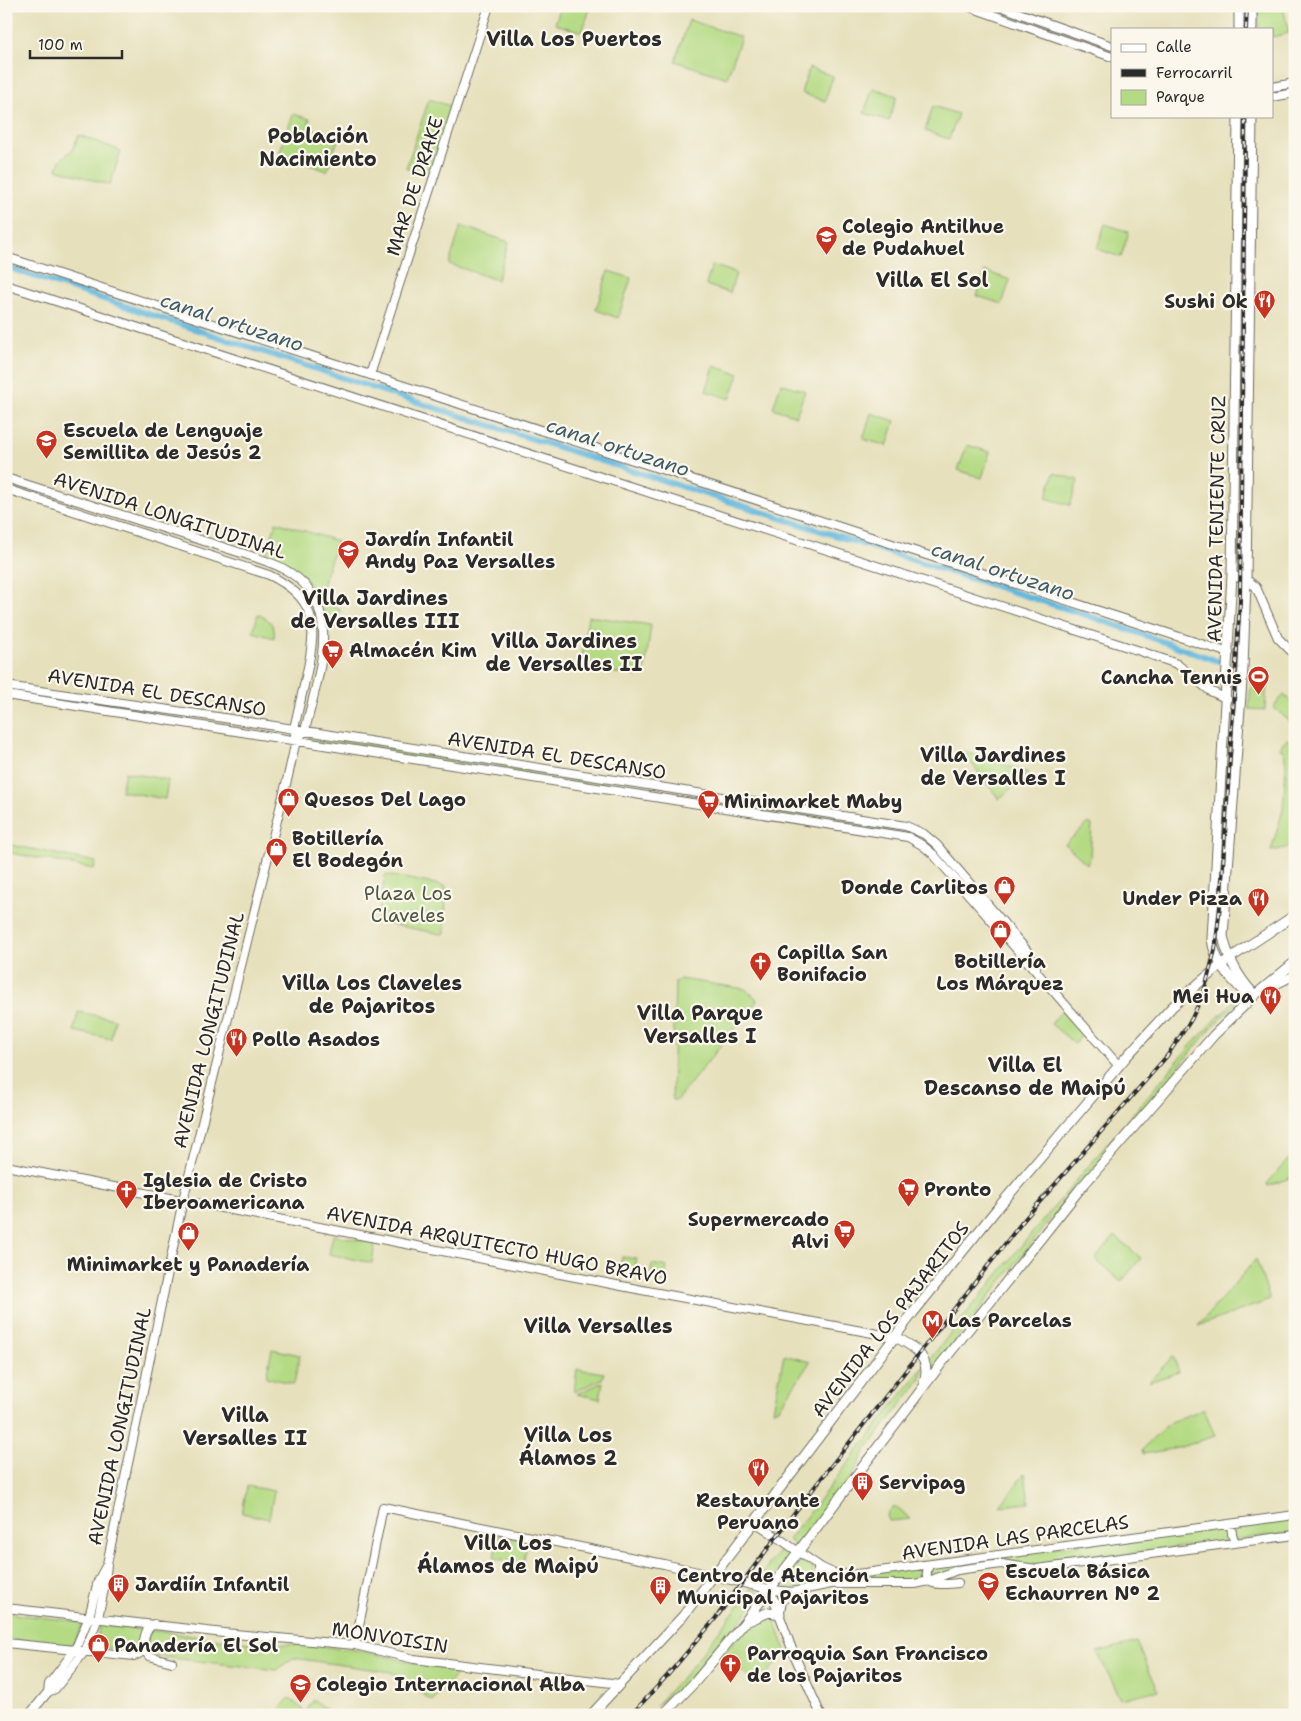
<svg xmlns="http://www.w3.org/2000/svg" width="1301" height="1721" viewBox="0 0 1301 1721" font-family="'Shantell Sans',sans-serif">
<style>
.green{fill:#b4da83;stroke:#708257}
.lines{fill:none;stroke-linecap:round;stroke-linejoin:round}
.canal{stroke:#62b7de;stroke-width:6}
.secondary-casing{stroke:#6c6a5e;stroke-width:10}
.primary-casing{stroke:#6c6a5e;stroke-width:11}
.secondary{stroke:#fff;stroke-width:8}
.primary{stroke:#fff;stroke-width:9}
.rail-casing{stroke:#2b2b2b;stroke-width:4}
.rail{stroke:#fbf7ec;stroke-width:2;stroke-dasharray:5.5;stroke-linecap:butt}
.labels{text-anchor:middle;stroke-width:4.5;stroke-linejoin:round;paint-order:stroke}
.street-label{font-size:19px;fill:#2b2b2b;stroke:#fbf7ec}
.poi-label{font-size:19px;font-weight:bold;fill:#2b2b2b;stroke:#fbf7ec;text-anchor:start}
.park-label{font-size:19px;fill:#4d5741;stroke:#fbf7ec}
.neighbourhood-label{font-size:20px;font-weight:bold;fill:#2b2b2b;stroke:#fbf7ec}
.water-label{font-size:20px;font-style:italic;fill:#3e5c6a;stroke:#fbf7ec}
</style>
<rect width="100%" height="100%" fill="#fbf7ec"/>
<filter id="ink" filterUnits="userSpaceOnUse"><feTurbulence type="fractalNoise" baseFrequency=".02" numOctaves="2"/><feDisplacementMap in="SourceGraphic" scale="10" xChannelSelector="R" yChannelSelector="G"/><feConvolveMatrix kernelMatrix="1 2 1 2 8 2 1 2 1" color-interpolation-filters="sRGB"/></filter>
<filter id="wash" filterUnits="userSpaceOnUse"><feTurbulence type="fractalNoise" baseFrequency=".0096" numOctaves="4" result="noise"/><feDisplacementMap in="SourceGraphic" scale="20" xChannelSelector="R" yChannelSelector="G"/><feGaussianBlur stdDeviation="1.12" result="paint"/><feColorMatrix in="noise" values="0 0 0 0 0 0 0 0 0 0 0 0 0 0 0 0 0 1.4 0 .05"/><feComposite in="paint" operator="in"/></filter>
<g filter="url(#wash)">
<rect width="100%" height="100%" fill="#e6e0bc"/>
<path class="green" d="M561,6H591L582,32L555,24Z
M1283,7L1289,33L1272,37V29H1259L1258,11Z
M689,20L741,37L727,78L675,61Z
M809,68L833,76L825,101L801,93Z
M873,88L897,96L889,121L864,113Z
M429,99L453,107L429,176L406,168Z
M933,106L958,114L949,139L925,131Z
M293,114L310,119L308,128L334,136V137L338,139L327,171L279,154Z
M79,135L121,151L110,185L57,169L60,160L72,150Z
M1105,224L1129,232L1121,257L1097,249Z
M461,226L509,242L497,280L449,264Z
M712,265L736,273L730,293L706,285Z
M608,271L631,278L618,318L596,310Z
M985,271L1010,280L1002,304L977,296Z
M714,366L739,374L730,399L706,391Z
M781,383L805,391L796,416L773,408Z
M871,413L895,421L887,446L863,439Z
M967,445L990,452L982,478L958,470Z
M1054,473L1078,480L1070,505L1046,498Z
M276,522L337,541L320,592L316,591L293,570L265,558Z
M324,604L340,609L337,629L326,626C327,618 322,612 324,604Z
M258,614C269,619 276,625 274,638L253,632Z
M588,616L651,625L644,677L580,668Z
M1251,681L1267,682L1265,710L1249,709Z
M1284,695L1295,705L1294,725L1273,707Z
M310,736L485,764V769L308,741Z
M1287,739L1295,745V846L1271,851L1283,810L1286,765L1284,751L1280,749L1283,742Z
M962,751L1029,773L999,799Z
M496,765L898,829L895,833L495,769Z
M125,772L168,780L165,799L121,791Z
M1089,823L1092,825L1090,857L1087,864L1065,844Z
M6,844L96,862L94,869L6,852Z
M388,875L445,886L446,888L445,933L441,934L379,922L377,920L385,876Z
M680,979L745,989L756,998L757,1001L676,1101L672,1100L675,982Z
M1237,998L1239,1001L1212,1027L1048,1222L929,1374V1360L1016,1252L1192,1044Z
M1063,1009L1083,1033L1075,1044L1051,1024Z
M78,1012L115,1019L111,1039L74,1031Z
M1295,1151V1176L1268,1186L1267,1184Z
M333,1235L375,1243L372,1263L329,1254Z
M1115,1236L1141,1258L1121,1282L1095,1259Z
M622,1257L637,1259L633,1277L619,1275Z
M1256,1259L1270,1300L1198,1326Z
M652,1264L667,1267L664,1282L650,1279Z
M272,1349L300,1355L294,1384L266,1377Z
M784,1355L810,1362L779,1408L773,1410Z
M1173,1356L1179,1372L1149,1382Z
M923,1367L921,1379L865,1451L856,1470L797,1546L788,1540Z
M577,1369L604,1373L602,1379L574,1392Z
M603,1382L600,1399L577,1394Z
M1204,1409L1215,1436L1178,1448L1143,1454L1142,1450L1170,1422Z
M1025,1473L1029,1503L1000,1506Z
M247,1486L274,1491L269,1519L242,1513Z
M894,1506L911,1519L889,1521L887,1515Z
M1295,1518V1532L1030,1567L1003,1562L918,1582H819L821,1570L829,1574Z
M498,1535L528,1541L523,1564L494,1558Z
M783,1546L792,1552L768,1585L755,1583Z
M798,1557L813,1568L814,1576L809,1584L790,1589L776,1588Z
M752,1588L762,1593L717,1651L690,1681L656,1705L688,1671Z
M6,1613L81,1622L82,1626L74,1643L67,1646L6,1639Z
M773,1615L786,1651L758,1685L722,1655L750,1623Z
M100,1624L258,1644H290L358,1650L433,1667L460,1670L432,1701L391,1672L293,1658L276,1670L153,1656L148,1654L139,1646L133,1652L95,1646Z
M1137,1642L1158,1690L1121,1699L1097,1652Z
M289,1698L310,1715H275Z
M314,1700L333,1714L332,1715H314L307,1709Z"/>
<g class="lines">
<path class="canal" d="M6,267L398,396L1095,618L1218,661"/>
</g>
</g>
<g filter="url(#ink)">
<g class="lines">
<defs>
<path id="secondary" d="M967,6L1112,57
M999,6L1112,46
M1272,87L1295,83
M1272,97L1295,93
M6,257L1229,653
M6,285L1140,651L1177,664L1210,691L1227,699
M370,375L489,6
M6,478L254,557C266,561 279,565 289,572C347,607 316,680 305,731L301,735
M6,489L269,575C317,598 317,625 307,672C303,691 298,710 294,729L296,740L289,772L183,1200L107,1564L105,1584L98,1618L85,1651L55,1689L48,1692
M1232,575L1250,582L1256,587L1278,638L1295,655
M6,686L224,718L906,826L924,834L937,845L1029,953L1036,968
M6,695L908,837L922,845L933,854L1119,1066
M1261,992L1295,975
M6,1166L642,1290L894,1337
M753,1523L761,1526L822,1568L833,1573L850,1575L1295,1515
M1231,1524L1232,1534L1235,1543
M929,1565C919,1589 944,1584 958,1583
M811,1587L818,1578V1566
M770,1589L793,1652L821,1715
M6,1608L224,1633L355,1645L414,1659L620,1684
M780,1612L782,1601L792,1592
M6,1643L134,1656C151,1652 137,1633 154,1624
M355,1645L383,1507L664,1564L773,1590L792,1592L831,1584H915L929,1581L957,1570L1001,1564L1037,1569L1295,1535
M143,1649L149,1656L172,1662
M29,1715L48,1692L49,1684L75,1650L89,1617L98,1581L106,1566"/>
<path id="primary" d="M1239,29V6
M1252,29V6
M1238,116L1232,575L1212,939C1215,965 1233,981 1251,999
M1252,992C1238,977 1227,956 1223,936L1243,668L1246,580L1252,116
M894,1337C914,1345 932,1359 924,1382
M746,1622L769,1612L780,1614
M591,1715L683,1616L913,1313L996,1210L1127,1056L1172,1007L1199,983L1230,958L1295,915
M663,1715L695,1682L744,1623L941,1364L1080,1189L1214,1035L1255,995L1295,962"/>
</defs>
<use href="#secondary" class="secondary-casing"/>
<use href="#primary" class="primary-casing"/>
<use href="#secondary" class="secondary"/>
<use href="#primary" class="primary"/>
<defs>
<path id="rail" d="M1246,29L1247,6
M631,1715L667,1676L715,1619L795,1512L1023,1221L1167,1056L1191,1020L1204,992L1215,950L1221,897L1240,601L1245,116"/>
</defs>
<use href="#rail" class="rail-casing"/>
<use href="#rail" class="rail"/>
</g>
</g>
<defs>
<symbol id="school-pin" viewBox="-11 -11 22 30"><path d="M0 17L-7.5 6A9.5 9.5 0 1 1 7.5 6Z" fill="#c8321e" stroke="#fbf7ec"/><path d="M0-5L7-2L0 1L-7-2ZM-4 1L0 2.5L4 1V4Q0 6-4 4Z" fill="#fff"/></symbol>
<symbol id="restaurant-pin" viewBox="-11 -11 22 30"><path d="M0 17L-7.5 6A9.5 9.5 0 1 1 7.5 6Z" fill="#c8321e" stroke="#fbf7ec"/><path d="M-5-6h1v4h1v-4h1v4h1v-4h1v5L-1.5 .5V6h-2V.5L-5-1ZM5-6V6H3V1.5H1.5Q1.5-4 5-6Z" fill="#fff"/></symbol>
<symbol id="supermarket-pin" viewBox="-11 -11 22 30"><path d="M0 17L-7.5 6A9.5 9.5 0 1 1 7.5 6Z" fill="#c8321e" stroke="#fbf7ec"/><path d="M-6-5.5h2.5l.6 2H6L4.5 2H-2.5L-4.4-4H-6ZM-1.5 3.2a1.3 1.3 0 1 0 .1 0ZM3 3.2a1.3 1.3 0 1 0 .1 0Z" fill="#fff"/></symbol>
<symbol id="stadium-pin" viewBox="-11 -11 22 30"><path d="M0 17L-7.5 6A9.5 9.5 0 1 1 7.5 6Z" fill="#c8321e" stroke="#fbf7ec"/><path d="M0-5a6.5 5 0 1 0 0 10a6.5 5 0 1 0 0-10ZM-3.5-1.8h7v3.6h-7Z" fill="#fff"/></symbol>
<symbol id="shop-pin" viewBox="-11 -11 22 30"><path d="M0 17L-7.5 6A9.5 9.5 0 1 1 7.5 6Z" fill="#c8321e" stroke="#fbf7ec"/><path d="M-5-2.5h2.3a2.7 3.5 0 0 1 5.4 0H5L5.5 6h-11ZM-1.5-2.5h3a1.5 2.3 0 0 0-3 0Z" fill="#fff"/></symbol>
<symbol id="church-pin" viewBox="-11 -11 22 30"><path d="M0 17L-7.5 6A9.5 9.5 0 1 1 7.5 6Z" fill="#c8321e" stroke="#fbf7ec"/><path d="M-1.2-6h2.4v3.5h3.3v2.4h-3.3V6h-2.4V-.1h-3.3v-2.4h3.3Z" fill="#fff"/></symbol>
<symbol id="metro-pin" viewBox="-11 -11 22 30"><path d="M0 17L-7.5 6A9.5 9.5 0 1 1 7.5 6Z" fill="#c8321e" stroke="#fbf7ec"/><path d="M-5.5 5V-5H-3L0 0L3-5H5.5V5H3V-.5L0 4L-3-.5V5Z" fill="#fff"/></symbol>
<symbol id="building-pin" viewBox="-11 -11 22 30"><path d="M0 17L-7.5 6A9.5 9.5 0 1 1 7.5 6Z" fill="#c8321e" stroke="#fbf7ec"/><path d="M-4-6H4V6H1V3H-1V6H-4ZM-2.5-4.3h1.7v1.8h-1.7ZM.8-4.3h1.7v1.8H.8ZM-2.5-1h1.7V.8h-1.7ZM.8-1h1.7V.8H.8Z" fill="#fff"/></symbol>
</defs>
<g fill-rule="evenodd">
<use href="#school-pin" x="814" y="224" width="25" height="34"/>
<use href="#restaurant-pin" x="1252" y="288" width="25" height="34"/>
<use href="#school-pin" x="34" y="428" width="25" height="34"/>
<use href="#school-pin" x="336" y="538" width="25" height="34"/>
<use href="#supermarket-pin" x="320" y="638" width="25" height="34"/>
<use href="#stadium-pin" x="1246" y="664" width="25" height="34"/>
<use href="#shop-pin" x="276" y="786" width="25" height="34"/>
<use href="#supermarket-pin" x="696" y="788" width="25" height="34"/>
<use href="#shop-pin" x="264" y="836" width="25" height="34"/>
<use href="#shop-pin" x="992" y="874" width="25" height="34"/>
<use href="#restaurant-pin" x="1246" y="886" width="25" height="34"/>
<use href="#shop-pin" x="988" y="918" width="25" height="34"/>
<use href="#church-pin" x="748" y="950" width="25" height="34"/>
<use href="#restaurant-pin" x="1258" y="984" width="25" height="34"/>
<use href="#restaurant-pin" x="224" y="1026" width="25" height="34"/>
<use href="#supermarket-pin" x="896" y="1176" width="25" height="34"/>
<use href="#church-pin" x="114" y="1178" width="25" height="34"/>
<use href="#supermarket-pin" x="832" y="1218" width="25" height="34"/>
<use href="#shop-pin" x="176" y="1220" width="25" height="34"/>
<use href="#metro-pin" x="920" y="1308" width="25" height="34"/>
<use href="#restaurant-pin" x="746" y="1456" width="25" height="34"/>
<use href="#building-pin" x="850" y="1470" width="25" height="34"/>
<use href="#school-pin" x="976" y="1570" width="25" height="34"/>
<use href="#building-pin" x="106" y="1572" width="25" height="34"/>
<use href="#building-pin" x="648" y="1574" width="25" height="34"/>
<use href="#shop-pin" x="86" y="1632" width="25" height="34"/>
<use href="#church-pin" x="718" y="1652" width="25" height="34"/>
<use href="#school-pin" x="288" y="1672" width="25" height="34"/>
</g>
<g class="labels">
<g class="street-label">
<text transform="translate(414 186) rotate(-72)" y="7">MAR DE DRAKE</text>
<text transform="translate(170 515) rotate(18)" y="7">AVENIDA LONGITUDINAL</text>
<text transform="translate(1216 519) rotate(-89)" y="7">AVENIDA TENIENTE CRUZ</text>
<text transform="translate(157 692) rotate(9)" y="7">AVENIDA EL DESCANSO</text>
<text transform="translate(557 755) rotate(9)" y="7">AVENIDA EL DESCANSO</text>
<text transform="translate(208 1030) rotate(-76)" y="7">AVENIDA LONGITUDINAL</text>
<text transform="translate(497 1245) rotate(11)" y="7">AVENIDA ARQUITECTO HUGO BRAVO</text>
<text transform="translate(890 1319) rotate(-52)" y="7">AVENIDA LOS PAJARITOS</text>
<text transform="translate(119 1426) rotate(-78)" y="7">AVENIDA LONGITUDINAL</text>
<text transform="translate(1015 1537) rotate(-8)" y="7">AVENIDA LAS PARCELAS</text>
<text transform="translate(390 1637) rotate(9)" y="7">MONVOISIN</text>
</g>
<g class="poi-label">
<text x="842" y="233">Colegio Antilhue<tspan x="842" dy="22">de Pudahuel</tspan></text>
<text x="1248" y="308" text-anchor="end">Sushi Ok</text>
<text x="63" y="437">Escuela de Lenguaje<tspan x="63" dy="22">Semillita de Jesús 2</tspan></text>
<text x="365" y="546">Jardín Infantil<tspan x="365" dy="22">Andy Paz Versalles</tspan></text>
<text x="349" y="657">Almacén Kim</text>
<text x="1242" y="684" text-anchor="end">Cancha Tennis</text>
<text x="304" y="806">Quesos Del Lago</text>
<text x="724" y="808">Minimarket Maby</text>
<text x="292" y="845">Botillería<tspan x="292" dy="22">El Bodegón</tspan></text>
<text x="988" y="894" text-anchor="end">Donde Carlitos</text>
<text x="1242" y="905" text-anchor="end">Under Pizza</text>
<text x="777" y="959">Capilla San<tspan x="777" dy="22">Bonifacio</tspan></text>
<text x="1000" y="968" text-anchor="middle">Botillería<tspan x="1000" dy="22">Los Márquez</tspan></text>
<text x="1254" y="1003" text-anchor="end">Mei Hua</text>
<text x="252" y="1046">Pollo Asados</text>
<text x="143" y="1187">Iglesia de Cristo<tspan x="143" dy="22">Iberoamericana</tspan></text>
<text x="924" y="1196">Pronto</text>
<text x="829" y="1226" text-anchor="end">Supermercado<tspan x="829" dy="22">Alvi</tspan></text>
<text x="188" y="1271" text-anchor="middle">Minimarket y Panadería</text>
<text x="948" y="1327">Las Parcelas</text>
<text x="879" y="1489">Servipag</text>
<text x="758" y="1507" text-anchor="middle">Restaurante<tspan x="758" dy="22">Peruano</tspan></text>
<text x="1005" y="1578">Escuela Básica<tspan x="1005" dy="22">Echaurren Nº 2</tspan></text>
<text x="677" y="1582">Centro de Atención<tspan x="677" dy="22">Municipal Pajaritos</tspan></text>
<text x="135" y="1591">Jardiín Infantil</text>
<text x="114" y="1652">Panadería El Sol</text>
<text x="747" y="1660">Parroquia San Francisco<tspan x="747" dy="22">de los Pajaritos</tspan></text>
<text x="316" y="1691">Colegio Internacional Alba</text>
</g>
<g class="park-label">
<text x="408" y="900">Plaza Los<tspan x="408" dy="22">Claveles</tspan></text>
</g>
<g class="neighbourhood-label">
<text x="574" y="46">Villa Los Puertos</text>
<text x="318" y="143">Población<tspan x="318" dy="23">Nacimiento</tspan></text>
<text x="932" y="287">Villa El Sol</text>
<text x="375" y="605">Villa Jardines<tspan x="375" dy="23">de Versalles III</tspan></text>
<text x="564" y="648">Villa Jardines<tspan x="564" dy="23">de Versalles II</tspan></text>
<text x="993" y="762">Villa Jardines<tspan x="993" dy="23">de Versalles I</tspan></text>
<text x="372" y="990">Villa Los Claveles<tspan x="372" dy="23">de Pajaritos</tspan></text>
<text x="700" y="1020">Villa Parque<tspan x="700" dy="23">Versalles I</tspan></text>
<text x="1025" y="1072">Villa El<tspan x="1025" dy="23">Descanso de Maipú</tspan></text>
<text x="598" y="1333">Villa Versalles</text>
<text x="245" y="1422">Villa<tspan x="245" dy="23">Versalles II</tspan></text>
<text x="568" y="1442">Villa Los<tspan x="568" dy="23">Álamos 2</tspan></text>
<text x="508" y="1550">Villa Los<tspan x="508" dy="23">Álamos de Maipú</tspan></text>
</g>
<g class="water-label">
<text transform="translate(232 322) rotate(18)" y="7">canal ortuzano</text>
<text transform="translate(618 447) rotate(18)" y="7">canal ortuzano</text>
<text transform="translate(1003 571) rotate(18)" y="7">canal ortuzano</text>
</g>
</g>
<rect width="1301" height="1721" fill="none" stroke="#fbf7ec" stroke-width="25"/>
<rect x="1111" y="28" width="162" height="90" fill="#fbf7ec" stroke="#a8a59f"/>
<rect x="1121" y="44" width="25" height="8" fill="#ffffff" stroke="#a8a59f"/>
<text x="1156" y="52" font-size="15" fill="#2b2b2b">Calle</text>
<rect x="1121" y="69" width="25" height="8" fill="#2b2b2b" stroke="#a8a59f"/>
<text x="1156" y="78" font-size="15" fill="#2b2b2b">Ferrocarril</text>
<rect x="1121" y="90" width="25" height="15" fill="#b4da83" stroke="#a8a59f"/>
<text x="1156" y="102" font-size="15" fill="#2b2b2b">Parque</text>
<path d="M30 50v8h92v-8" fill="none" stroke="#2b2b2b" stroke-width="2.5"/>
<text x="38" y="50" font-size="15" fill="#2b2b2b" stroke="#fbf7ec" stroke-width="4" paint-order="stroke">100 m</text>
</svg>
